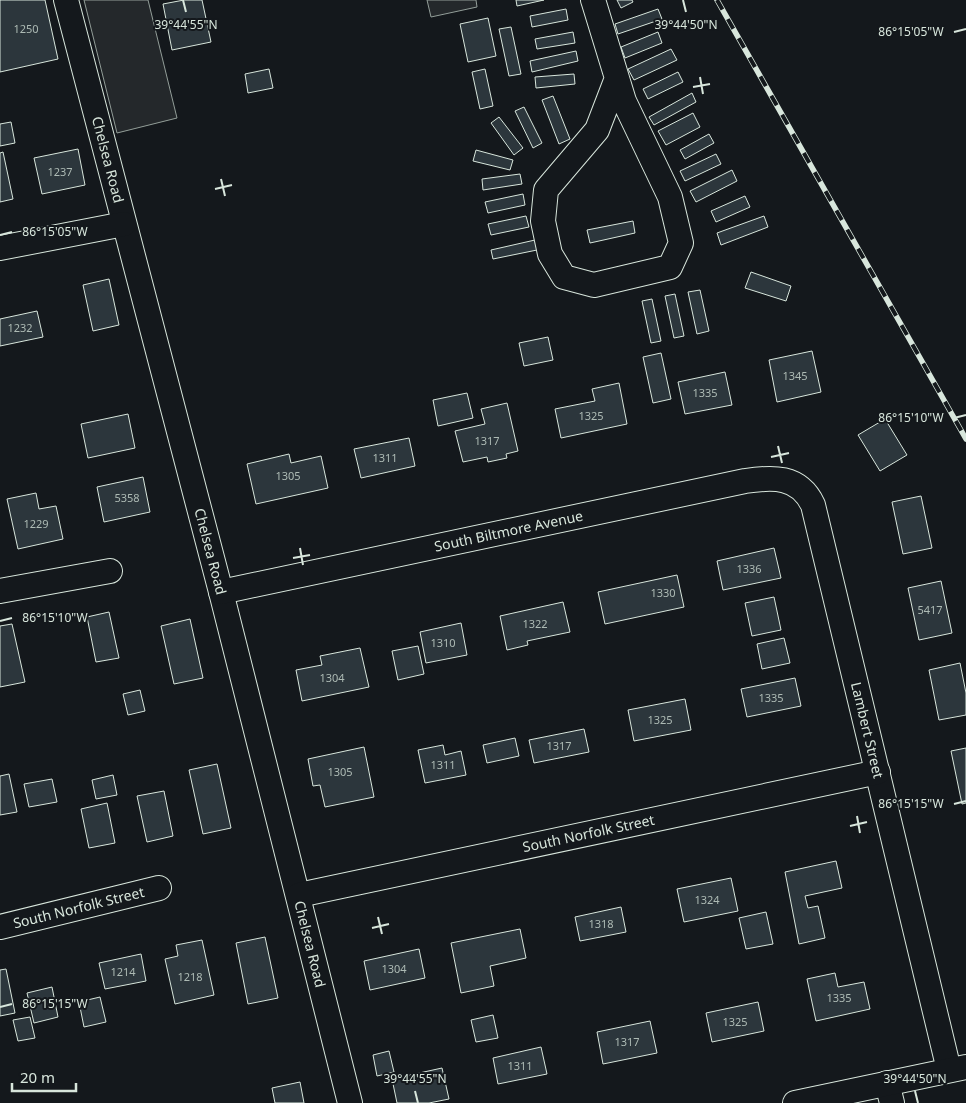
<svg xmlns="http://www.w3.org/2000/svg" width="966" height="1103" viewBox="0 0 966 1103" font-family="'Noto Sans',sans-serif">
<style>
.parking{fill:#24282b;stroke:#939e99}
.building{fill:#2c363c;stroke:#d8e6dc}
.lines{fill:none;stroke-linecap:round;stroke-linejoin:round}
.minor-casing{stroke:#d8e6dc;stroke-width:26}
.minor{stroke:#14181c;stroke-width:24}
.rail-casing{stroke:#d8e6dc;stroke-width:5.5}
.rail{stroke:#14181c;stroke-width:4;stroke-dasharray:11;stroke-linecap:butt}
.ticks{fill:none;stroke:#d8e6dc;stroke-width:2}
.labels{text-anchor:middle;stroke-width:4;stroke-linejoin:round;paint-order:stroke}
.number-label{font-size:11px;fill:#adbab4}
.street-label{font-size:14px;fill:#d8e6dc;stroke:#14181c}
.ticks-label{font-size:12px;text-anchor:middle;fill:#d8e6dc;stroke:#14181c;stroke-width:4;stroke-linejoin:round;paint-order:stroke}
</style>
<rect width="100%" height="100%" fill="#14181c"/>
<path class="parking" d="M84,0H148L177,118L117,133Z
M427,0H476L477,7L431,17Z"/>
<path class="building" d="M0,0H45L58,59L0,72Z
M184,0H202L211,42L172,50L163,4Z
M516,0H544L517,6Z
M617,0H632L633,2L621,8Z
M566,9L568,20L532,27L530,16Z
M658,9L662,19L618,34L615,24Z
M488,18L496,56L468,62L460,24Z
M511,27L521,74L509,76L499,29Z
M573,32L575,43L537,49L535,39Z
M658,32L662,43L625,58L621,47Z
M671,49L677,60L634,80L628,69Z
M576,51L578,61L532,72L530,61Z
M269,69L273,88L248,93L245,74Z
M485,69L493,106L480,109L472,72Z
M678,72L683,82L648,99L643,89Z
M574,74L575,84L536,88L535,77Z
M692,93L696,102L654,125L649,117Z
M553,96L570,139L559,144L542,100Z
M524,107L542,143L533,148L515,111Z
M693,113L700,127L666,145L658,131Z
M499,117L523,148L514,155L491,123Z
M11,122L15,143L0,146V124Z
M709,134L714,143L685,159L680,150Z
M78,149L85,185L42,194L34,158Z
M476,150L513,160L510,170L473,161Z
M3,152L13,199L0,202V153Z
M716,154L721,164L685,181L680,171Z
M732,170L737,181L696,202L690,191Z
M520,174L522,184L483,190L482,179Z
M523,194L525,205L488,213L485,202Z
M745,196L750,207L716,222L711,211Z
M526,216L529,227L491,235L488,224Z
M764,216L768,227L721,245L717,233Z
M633,221L635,233L590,243L587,230Z
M535,240L537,250L493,259L491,250Z
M751,272L791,286L786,301L745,288Z
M109,279L119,325L93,331L83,285Z
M700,290L709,331L697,334L688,292Z
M675,294L684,336L674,338L665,296Z
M652,299L661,341L651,343L642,301Z
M37,311L43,337L0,346V319Z
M548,337L553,360L524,366L519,343Z
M812,351L821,392L777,402L769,360Z
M661,353L671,399L653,403L643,357Z
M725,372L732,405L685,414L678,382Z
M619,383L627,424L561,438L555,409L595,401L592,389Z
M467,393L473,418L438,426L433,400Z
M507,403L518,451L506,454L507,458L488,462L487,457L463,462L455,431L485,424L481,409Z
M128,414L135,448L88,458L81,424Z
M885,419L907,455L880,471L858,435Z
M409,438L415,466L361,478L354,449Z
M289,454L291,463L321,456L328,488L256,504L247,464Z
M143,477L150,512L104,522L97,487Z
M36,493L39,509L56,506L63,539L18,549L7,499Z
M921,496L932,548L903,554L892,502Z
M774,548L781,578L723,590L717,561Z
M677,575L684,607L605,624L598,592Z
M941,581L952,633L919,640L908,588Z
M774,597L781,630L752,636L745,603Z
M563,602L570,632L527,641L528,645L507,650L500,616Z
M109,612L119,658L96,662L87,617Z
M190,619L203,678L174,684L161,626Z
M461,623L467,655L426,663L420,632Z
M12,624L25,682L0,687V626Z
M784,638L790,663L762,669L757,644Z
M418,646L424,674L398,680L392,651Z
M360,648L369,687L302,701L296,670L322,665L320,656Z
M960,663L966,693V715L939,720L929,670Z
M795,678L801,706L747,717L741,689Z
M140,690L145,711L128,715L123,694Z
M685,699L691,730L634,741L628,710Z
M584,729L589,752L534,763L529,740Z
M515,738L519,756L487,763L483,745Z
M443,745L445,755L461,751L466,775L425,783L418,750Z
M364,747L374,797L325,807L320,785L313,786L308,759Z
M966,748V803L962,804L951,751Z
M217,764L231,828L203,834L189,770Z
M9,774L17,812L0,815V776Z
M113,775L117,795L96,799L92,780Z
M52,779L57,802L29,807L24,784Z
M164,791L173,836L147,842L137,796Z
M107,803L115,843L89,848L81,809Z
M836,861L842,888L805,896L808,908L818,906L825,938L799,944L785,872Z
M731,878L738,911L684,922L677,889Z
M621,907L626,932L580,941L575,917Z
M766,912L773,944L746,949L739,918Z
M520,929L526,958L490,966L494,986L461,993L451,943Z
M265,937L278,998L248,1004L236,943Z
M202,940L214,995L175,1004L165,959L178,956L176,945Z
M419,949L425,978L370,990L364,961Z
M141,954L146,981L105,989L99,963Z
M6,969L15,1013L0,1016V970Z
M835,973L838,987L864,982L870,1009L816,1021L807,979Z
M52,987L58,1017L34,1023L27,993Z
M100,997L106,1022L84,1027L79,1002Z
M758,1002L764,1031L712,1042L706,1013Z
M493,1015L498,1038L476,1042L471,1020Z
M30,1017L35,1038L18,1041L13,1020Z
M650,1021L657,1053L603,1064L597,1032Z
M541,1047L547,1074L498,1084L493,1058Z
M389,1051L394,1072L377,1076L373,1055Z
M442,1068L449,1099L429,1103H397L392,1079Z
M300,1082L304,1103H275L272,1088Z"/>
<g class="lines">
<defs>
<g id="minor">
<path id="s1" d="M66,0L221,592L350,1103"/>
<path d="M593,0L594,3L624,101L670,197L681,243L670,267L594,285L564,277L550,254L543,221L546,190L597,130L617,78"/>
<path d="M0,248L124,224"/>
<path d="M0,591L110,571"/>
<path id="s2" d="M221,592L745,481C772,477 799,475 813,505L949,1070"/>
<path id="s3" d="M299,895L878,772"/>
<path id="s4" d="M0,927L159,888"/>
<path d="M887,1083L892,1103"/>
<path d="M795,1103L966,1067"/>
</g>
</defs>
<use href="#minor" class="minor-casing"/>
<use href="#minor" class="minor"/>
<defs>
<path id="rail" d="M717,0L966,439"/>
</defs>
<use href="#rail" class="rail-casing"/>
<use href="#rail" class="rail"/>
</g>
<path class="ticks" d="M183,0L186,12M683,0L686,12M954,32L966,29M700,77L703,94M693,87L710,84M221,179L225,196M215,189L232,185M0,235L12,232M954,418L966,415M778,446L782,463M771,457L789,453M300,548L303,565M293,558L310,555M0,621L12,618M954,804L966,801M857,816L860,833M850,826L867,822M378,917L382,934M372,928L389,924M0,1007L12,1004M415,1091L418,1103M915,1091L918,1103"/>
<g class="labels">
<g class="number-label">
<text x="26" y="33">1250</text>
<text x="60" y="176">1237</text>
<text x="20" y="332">1232</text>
<text x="795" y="380">1345</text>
<text x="705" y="397">1335</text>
<text x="591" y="420">1325</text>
<text x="487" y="445">1317</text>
<text x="385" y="462">1311</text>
<text x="288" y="480">1305</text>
<text x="127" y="502">5358</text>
<text x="36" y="528">1229</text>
<text x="749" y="573">1336</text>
<text x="663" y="597">1330</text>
<text x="930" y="614">5417</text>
<text x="535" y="628">1322</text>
<text x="443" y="647">1310</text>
<text x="332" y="682">1304</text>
<text x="771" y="702">1335</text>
<text x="660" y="724">1325</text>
<text x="559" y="750">1317</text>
<text x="443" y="769">1311</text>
<text x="340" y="776">1305</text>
<text x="707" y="904">1324</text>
<text x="601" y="928">1318</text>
<text x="394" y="973">1304</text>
<text x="123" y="976">1214</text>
<text x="190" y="981">1218</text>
<text x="839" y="1002">1335</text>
<text x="735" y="1026">1325</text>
<text x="627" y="1046">1317</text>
<text x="520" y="1070">1311</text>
</g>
<g class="street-label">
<text dy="5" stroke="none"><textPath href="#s1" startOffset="165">Chelsea Road</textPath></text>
<text dy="5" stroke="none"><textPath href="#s2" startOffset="294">South Biltmore Avenue</textPath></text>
<text dy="5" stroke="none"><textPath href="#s1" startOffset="570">Chelsea Road</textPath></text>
<text dy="5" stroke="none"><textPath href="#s2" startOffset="846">Lambert Street</textPath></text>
<text dy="5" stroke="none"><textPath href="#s3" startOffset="296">South Norfolk Street</textPath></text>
<text dy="5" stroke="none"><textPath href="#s4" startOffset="81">South Norfolk Street</textPath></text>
<text dy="5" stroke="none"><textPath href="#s1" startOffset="975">Chelsea Road</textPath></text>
</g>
</g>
<g class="ticks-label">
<text x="186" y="29">39°44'55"N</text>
<text x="686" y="29">39°44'50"N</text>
<text x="911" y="36">86°15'05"W</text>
<text x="55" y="236">86°15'05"W</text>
<text x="911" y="422">86°15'10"W</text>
<text x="55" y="622">86°15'10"W</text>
<text x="911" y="808">86°15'15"W</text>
<text x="55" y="1008">86°15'15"W</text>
<text x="415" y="1083">39°44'55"N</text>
<text x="915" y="1083">39°44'50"N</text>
</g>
<path d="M12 1083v8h64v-8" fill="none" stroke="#d8e6dc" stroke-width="2.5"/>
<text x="20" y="1083" font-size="15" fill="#d8e6dc" stroke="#14181c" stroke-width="4" paint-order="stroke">20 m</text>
</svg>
